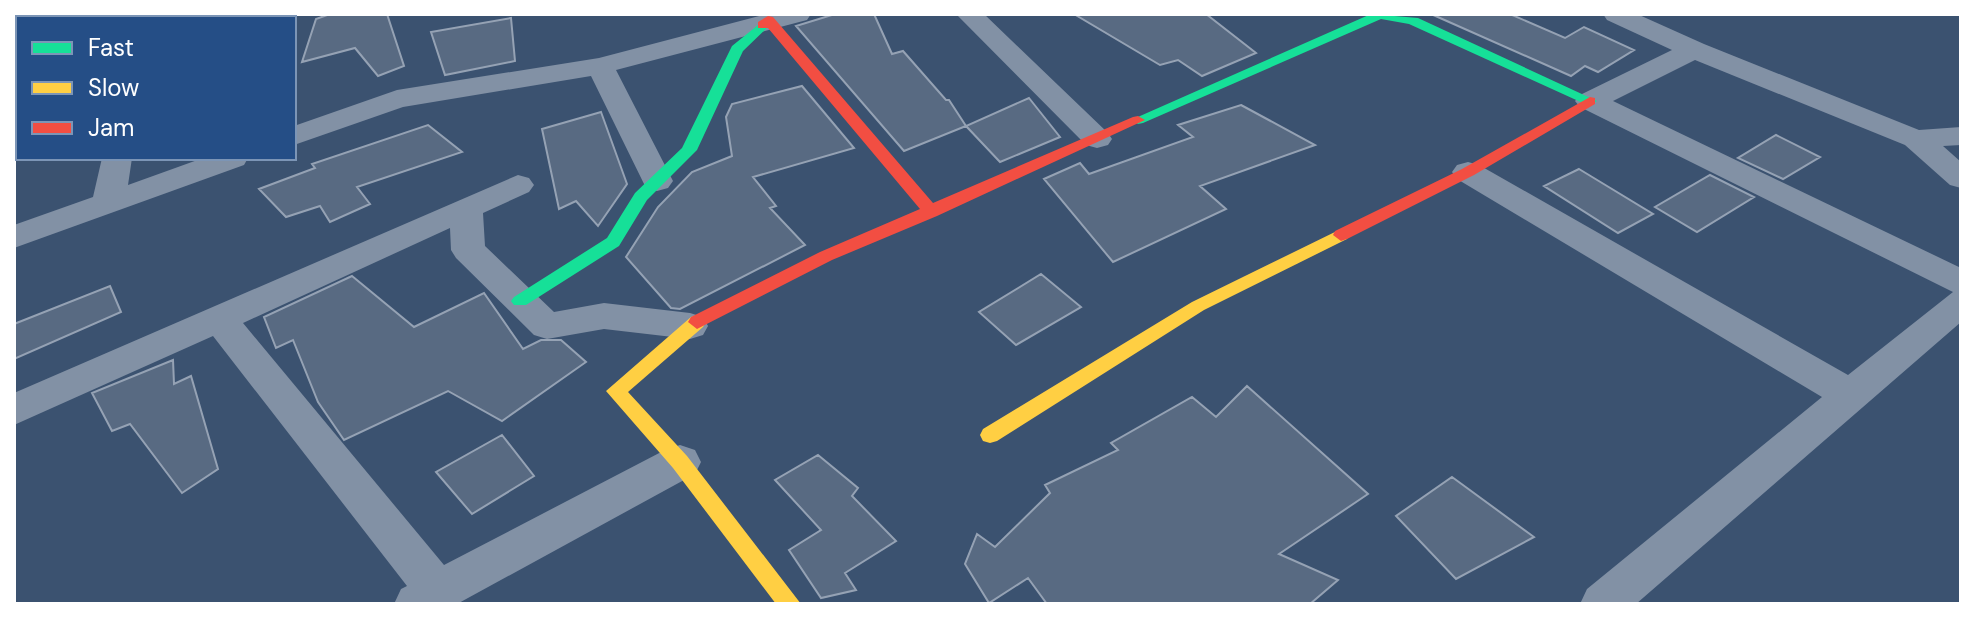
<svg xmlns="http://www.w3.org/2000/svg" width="1975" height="618" viewBox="0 0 1975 618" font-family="'DM Sans',sans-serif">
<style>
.building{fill:#586a82;stroke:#95a2b4;stroke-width:2}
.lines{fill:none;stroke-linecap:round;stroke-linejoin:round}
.street{fill:#8291a5;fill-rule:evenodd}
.fast{fill:#16e098;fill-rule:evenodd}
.slow{fill:#ffcf43;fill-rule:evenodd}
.jam{fill:#f24e42;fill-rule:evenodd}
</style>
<rect width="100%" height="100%" fill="#3b5270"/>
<path class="building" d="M330,14H387L404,66L378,76L355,48L302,62L316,19Z
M835,14H874L892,54L903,51L946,100H949L966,126L904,151L796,26Z
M1074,14H1206L1256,53L1202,76L1178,60L1160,65Z
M1431,14H1510L1565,38L1584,27L1634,50L1598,72L1585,66L1571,76Z
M511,18L515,61L445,75L431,32Z
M802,86L854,148L753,177L776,206L770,208L805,245L680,309L671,308L626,257L658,207L692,172L732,156L726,117L732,104Z
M1029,98L1060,137L1000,162L966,126Z
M1241,105L1315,145L1200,186L1226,209L1113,262L1044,179L1080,163L1089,174L1193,137L1178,125Z
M601,112L627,184L598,226L576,201L559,209L542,129Z
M428,125L462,152L357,187L370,204L330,222L320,206L286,217L259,189L315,168L312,164Z
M1776,135L1820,157L1783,179L1738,158Z
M1579,169L1653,214L1618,233L1544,186Z
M1710,175L1754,197L1697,232L1655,207Z
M1041,274L1081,307L1016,345L979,312Z
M352,276L414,327L484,293L523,349L541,340H561L586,362L502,421L448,391L344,440L318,402L293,340L276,348L264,317Z
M110,286L121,312L14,359V324Z
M173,360L174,384L191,376L218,469L182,493L130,424L112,431L92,393Z
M1247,386L1368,494L1279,554L1338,580L1310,604H1047L1028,578L989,603L965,564L977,534L995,547L1050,493L1045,485L1118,450L1111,443L1192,397L1216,417Z
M502,435L534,476L472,514L436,472Z
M818,455L858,488L852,496L896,541L845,573L856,590L821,598L789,550L821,530L775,480Z
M1452,477L1534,537L1456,579L1396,516Z"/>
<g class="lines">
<path class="street" d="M118,14H144V18H118Z
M260,14H299L294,20L257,18Z
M767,14H811L807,20L616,70L673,181L668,188L657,191L646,188L591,76L403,107L294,145V126L397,90L599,58Z
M956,14H984L1108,133L1112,139L1108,145L1097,148L1086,145Z
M1603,14H1637L1704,44L1919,130L1961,127V145L1943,146L1961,162V188L1950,185L1905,145L1695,60L1613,101L1961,268V322L1636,604H1580L1587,589L1822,397L1457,179L1452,172L1457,165L1468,162L1479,165L1848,375L1953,292L1580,107L1575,101L1580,95L1672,50L1607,20Z
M102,158H132L128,185L203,158H248L244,165L14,248V225L93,197Z
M518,175L529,178L534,185L529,192L483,213L485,246L554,312L604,303L690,313L703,317L708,326L703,335L690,339L604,329L547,339L534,335L456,258L451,250L450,228L243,323L444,565L665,450L680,445L695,450L701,462L695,474L457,604H394L401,589L407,586L213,336L14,425V393Z"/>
<path class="fast" d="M1371,14L1418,18L1597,101L1590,105L1585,104L1409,24L1381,19L1143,123L1138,124L1131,120Z
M763,21L770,25L743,51L697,150L647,200L619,246L526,305H514L511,301L514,297L607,238L635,193L682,148L732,46Z"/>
<path class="slow" d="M1341,229L1349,235L1347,239L1204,310L997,441L990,443L983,441L980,435L983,429L1192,302Z
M697,315L706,322L703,327L628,392L687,456L801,604H776L673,468L606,391L691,317Z"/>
<path class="jam" d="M768,16L773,17L933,203L1133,117L1138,116L1145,120L937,216L832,260L697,329L688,322L691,317L820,252L920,209L768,28H758V22Z
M1590,97L1595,98V104L1474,175L1347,239L1341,241L1333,235L1335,231L1462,169Z"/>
</g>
<rect width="1975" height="618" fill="none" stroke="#ffffff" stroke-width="32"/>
<rect x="16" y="16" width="280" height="144" fill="#254e86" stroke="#7c95b6" stroke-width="2"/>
<rect x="32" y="42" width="40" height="12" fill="#16e098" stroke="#7c95b6" stroke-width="2"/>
<text x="88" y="56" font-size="24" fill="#ffffff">Fast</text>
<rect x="32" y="82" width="40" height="12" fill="#ffcf43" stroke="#7c95b6" stroke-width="2"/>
<text x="88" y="96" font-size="24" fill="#ffffff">Slow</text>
<rect x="32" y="122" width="40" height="12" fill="#f24e42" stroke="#7c95b6" stroke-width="2"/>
<text x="88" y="136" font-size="24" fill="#ffffff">Jam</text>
</svg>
